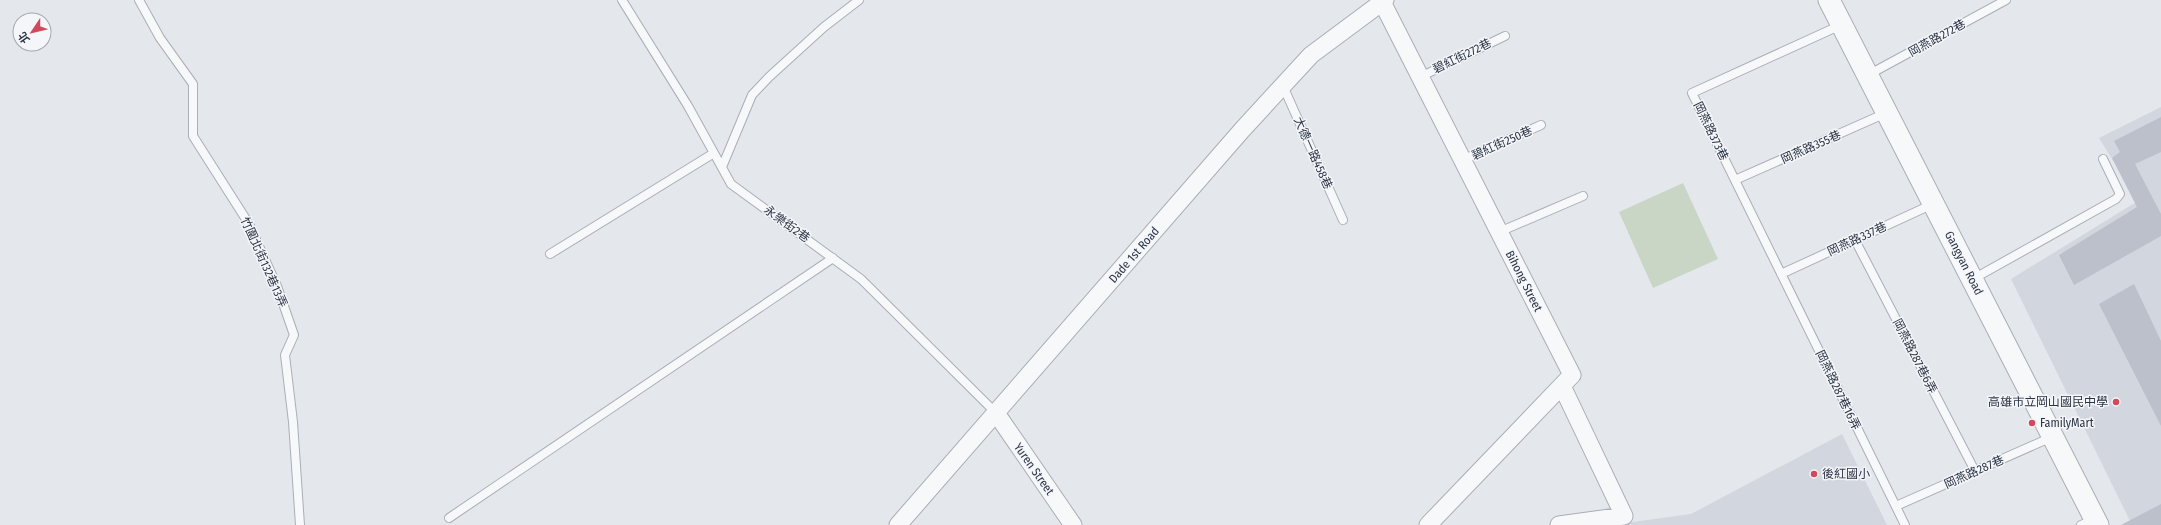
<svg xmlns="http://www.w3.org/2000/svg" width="2161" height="525" viewBox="0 0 2161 525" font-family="'Fira Sans Condensed','Noto Sans TC',sans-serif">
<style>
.built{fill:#d2d6de}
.green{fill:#c9d6c5}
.building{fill:#bbc0ca}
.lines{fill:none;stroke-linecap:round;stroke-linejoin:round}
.service-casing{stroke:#a9aeb7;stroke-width:10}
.minor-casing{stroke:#a9aeb7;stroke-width:19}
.tertiary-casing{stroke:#a9aeb7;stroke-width:23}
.service{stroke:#f7f8fa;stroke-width:8}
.minor{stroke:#f7f8fa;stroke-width:17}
.tertiary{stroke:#f7f8fa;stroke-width:21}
.poi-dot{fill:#d1495b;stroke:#f4f6f9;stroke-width:1.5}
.labels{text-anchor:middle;stroke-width:3;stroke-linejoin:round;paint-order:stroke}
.street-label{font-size:12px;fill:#2b3445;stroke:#f4f6f9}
.poi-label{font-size:12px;fill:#2b3445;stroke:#f4f6f9;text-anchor:start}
</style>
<rect width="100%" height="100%" fill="#e4e7ec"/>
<path class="built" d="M2161,107V525H2132L2011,279L2138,201L2099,138Z
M1842,434L1887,525H1611L1691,514Z"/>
<path class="green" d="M1683,183L1718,259L1653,288L1619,212Z"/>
<path class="building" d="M2161,117V152L2135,164L2161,214V236L2074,285L2059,255L2137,207L2112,158L2120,152L2114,141Z
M2134,284L2161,341V426L2099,304Z
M2161,504V525H2121Z"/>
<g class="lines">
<defs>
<path id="service" d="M139,0L160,38L193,84V136L249,224L277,286L294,335L285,355L293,422L300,525
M622,0L688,106L731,184L861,279L996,413
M1841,25L1692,93L1905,525
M1868,75L2006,0
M1420,77L1505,36
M1283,86L1343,220
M1462,160L1541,125
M722,167L752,95L769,77L824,27L859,0
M1735,180L1886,113
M1499,232L1583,196
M1855,240L1975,471
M550,254L714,153
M1781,274L1933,204
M1973,279L2116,199L2120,194L2103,159
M1896,506L2052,437
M449,518L833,258
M2081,525L2095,519"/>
<path id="minor" d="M1382,2L1572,375L1428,525
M996,413L1073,525
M898,525L1242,130L1311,55L1385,0
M1559,525L1624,516L1562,386"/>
<path id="tertiary" d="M1829,0L2098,525"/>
</defs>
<use href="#service" class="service-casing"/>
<use href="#minor" class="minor-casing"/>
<use href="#tertiary" class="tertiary-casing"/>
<use href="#service" class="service"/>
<use href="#minor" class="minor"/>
<use href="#tertiary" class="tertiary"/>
</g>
<g class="poi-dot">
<circle cx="2116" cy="402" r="4"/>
<circle cx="2032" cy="423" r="4"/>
<circle cx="1814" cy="474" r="4"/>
</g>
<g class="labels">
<g class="street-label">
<text transform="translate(1937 38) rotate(-29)" y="4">岡燕路272巷</text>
<text transform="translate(1462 56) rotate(-26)" y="4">碧紅街272巷</text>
<text transform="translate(1711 131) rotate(64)" y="4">岡燕路373巷</text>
<text transform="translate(1502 143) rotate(-24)" y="4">碧紅街250巷</text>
<text transform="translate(1811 147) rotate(-24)" y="4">岡燕路355巷</text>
<text transform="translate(1313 153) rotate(66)" y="4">大德一路458巷</text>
<text transform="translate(787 224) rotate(36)" y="4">永樂街2巷</text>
<text transform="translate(1857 239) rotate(-25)" y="4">岡燕路337巷</text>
<text transform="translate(1134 255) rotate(-49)" y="4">Dade 1st Road</text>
<text transform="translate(264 262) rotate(66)" y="4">竹圍北街132巷13弄</text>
<text transform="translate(1964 263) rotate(63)" y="4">Gangyan Road</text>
<text transform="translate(1524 281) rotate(63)" y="4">Bihong Street</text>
<text transform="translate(1915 356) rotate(63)" y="4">岡燕路287巷6弄</text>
<text transform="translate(1838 390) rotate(64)" y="4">岡燕路287巷16弄</text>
<text transform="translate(1034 469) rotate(55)" y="4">Yuren Street</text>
<text transform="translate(1974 472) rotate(-24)" y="4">岡燕路287巷</text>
</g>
<g class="poi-label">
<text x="2108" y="406" text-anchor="end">高雄市立岡山國民中學</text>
<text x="2040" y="427">FamilyMart</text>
<text x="1822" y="478">後紅國小</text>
</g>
</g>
<g transform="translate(32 32) rotate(235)"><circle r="19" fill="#f4f6f9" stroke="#a4a8b1"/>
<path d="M0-3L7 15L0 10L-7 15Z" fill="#d1495b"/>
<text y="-6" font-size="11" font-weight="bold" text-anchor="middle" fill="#2b3445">北</text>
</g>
</svg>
